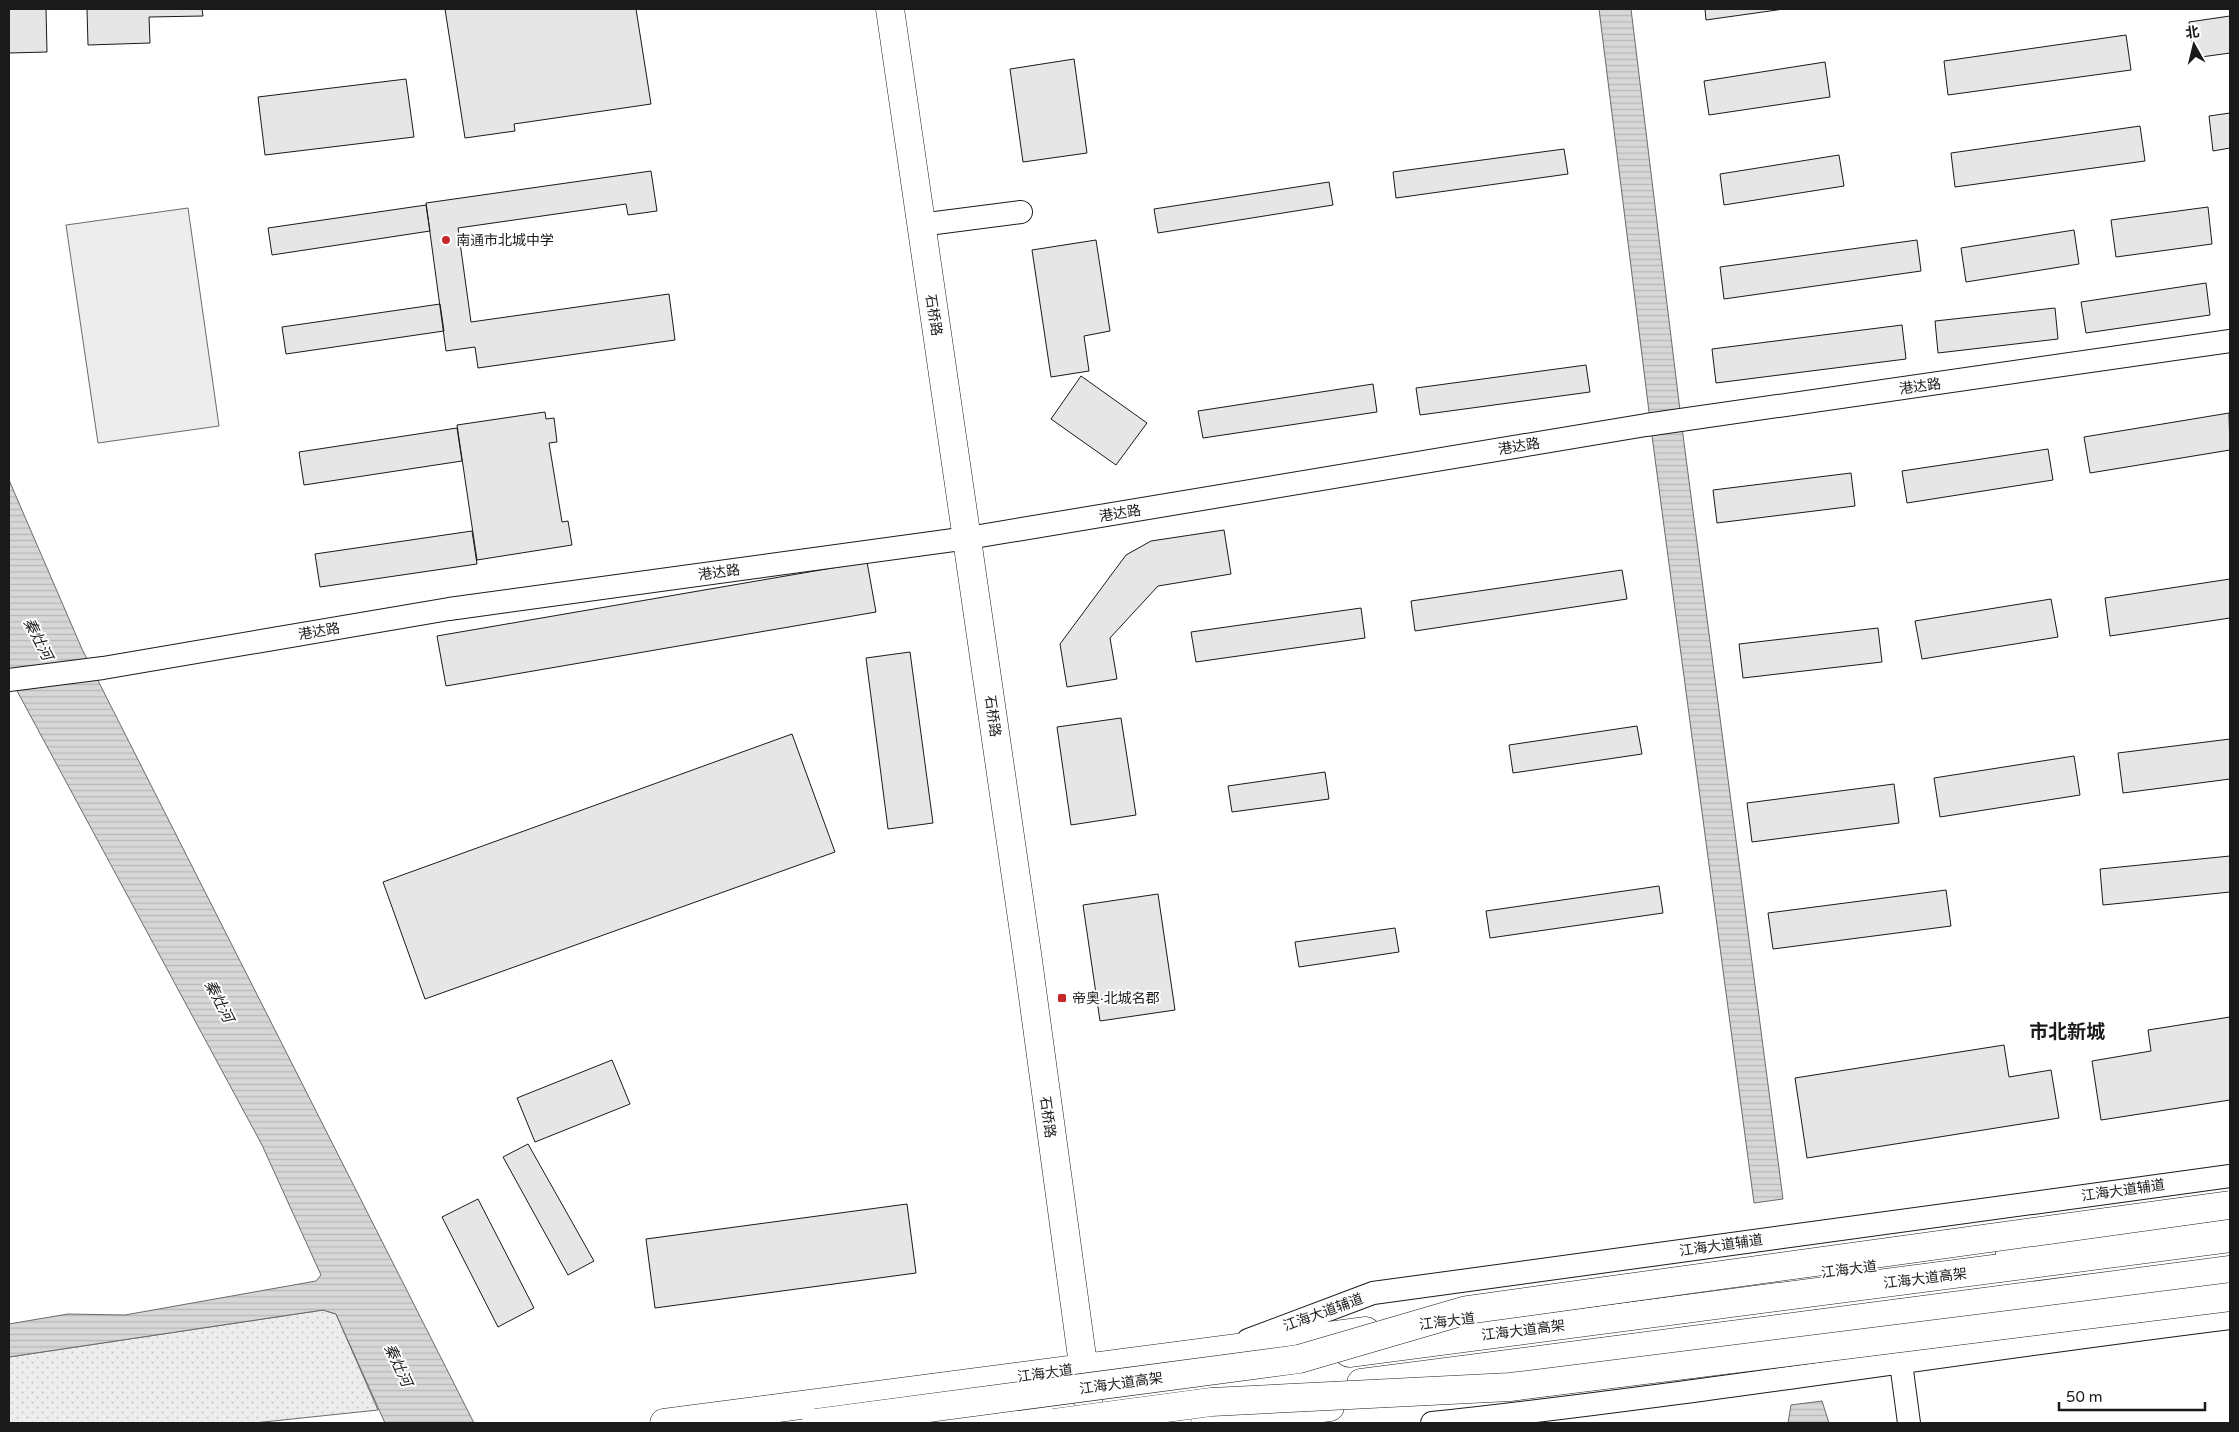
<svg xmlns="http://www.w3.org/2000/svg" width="2239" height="1432" viewBox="0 0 2239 1432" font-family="'Varela Round','Noto Sans SC',sans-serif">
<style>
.grass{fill:url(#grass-dots);stroke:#6a6a6a}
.built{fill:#ededed;stroke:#6a6a6a}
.water{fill:url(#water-rules);stroke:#6a6a6a}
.building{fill:#e6e6e6;stroke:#1a1a1a}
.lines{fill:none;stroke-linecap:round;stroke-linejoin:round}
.minor-casing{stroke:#1a1a1a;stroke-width:24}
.major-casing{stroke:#1a1a1a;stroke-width:29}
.highway-casing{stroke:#1a1a1a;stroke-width:29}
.minor{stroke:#fff;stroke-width:22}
.major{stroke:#fff;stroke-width:28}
.highway{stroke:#fff;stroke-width:28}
.highway-bridge-casing{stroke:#1a1a1a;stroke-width:29;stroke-linecap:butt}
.highway-bridge{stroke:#fff;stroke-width:28}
.poi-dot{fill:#c62828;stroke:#fff;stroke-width:2}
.labels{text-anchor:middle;stroke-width:4;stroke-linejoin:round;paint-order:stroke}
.poi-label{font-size:14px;fill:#1a1a1a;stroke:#fff;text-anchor:start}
.street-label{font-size:14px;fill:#1a1a1a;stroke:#fff}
.water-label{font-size:15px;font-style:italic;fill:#1a1a1a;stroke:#fff}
.district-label{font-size:19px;font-weight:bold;fill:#1a1a1a;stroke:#fff}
</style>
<defs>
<pattern id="grass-dots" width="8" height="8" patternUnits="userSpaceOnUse" patternTransform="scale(1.25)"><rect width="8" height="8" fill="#ededed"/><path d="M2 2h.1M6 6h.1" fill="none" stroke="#cbcbcb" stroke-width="1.8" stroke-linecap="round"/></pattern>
<pattern id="water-rules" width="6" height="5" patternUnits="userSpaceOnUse" patternTransform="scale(1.25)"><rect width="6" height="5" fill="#d7d7d7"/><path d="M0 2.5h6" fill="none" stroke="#b8b8b8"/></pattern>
</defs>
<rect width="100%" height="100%" fill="#fff"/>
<path class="grass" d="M323,1310L336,1314L378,1410L254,1423H9V1357Z"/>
<path class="built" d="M188,208L219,426L98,443L66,225Z"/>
<path class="water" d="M1599,9H1631L1683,435L1783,1199L1754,1203L1652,436Z
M9,480L82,649L474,1423H385L336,1314L323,1310L9,1357V1324L68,1314L125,1315L316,1281L321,1275L262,1145L9,676Z
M1822,1401L1829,1423H1788L1791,1405Z"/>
<path class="building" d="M9,9H46L47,52L9,53Z
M87,9H202L203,16L149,17L150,43L88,45Z
M445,9H636L651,104L514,124L515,131L465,138Z
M1705,9H1784L1706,20Z
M2230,16V53L2194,58L2189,22Z
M2126,35L2131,70L1948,95L1944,61Z
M1074,59L1087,153L1023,162L1010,69Z
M1825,62L1830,97L1709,115L1704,81Z
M406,79L414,137L265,155L258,97Z
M2230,113V148L2213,151L2209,116Z
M2140,126L2145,161L1955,187L1951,153Z
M1564,149L1568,174L1396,198L1393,172Z
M1839,155L1844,186L1724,205L1720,174Z
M651,171L657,211L628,215L626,204L458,228L471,322L669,294L675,340L478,368L475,347L446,351L426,203Z
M1329,182L1333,205L1158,233L1154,209Z
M426,205L430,231L272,255L268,228Z
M2208,207L2212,244L2116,257L2111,220Z
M2074,230L2079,264L1966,282L1961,248Z
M1096,240L1110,331L1084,336L1089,371L1051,377L1032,250Z
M1917,240L1921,271L1724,299L1720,267Z
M2206,283L2210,315L2086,333L2081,302Z
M440,304L444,331L286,354L282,327Z
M2055,308L2058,339L1938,353L1935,321Z
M1902,325L1906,359L1716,383L1712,349Z
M1586,365L1590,392L1420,415L1416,388Z
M1081,376L1147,423L1116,465L1051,419Z
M1373,384L1377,412L1203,438L1198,411Z
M545,412L546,419L554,418L557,442L549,443L562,522L568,521L572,545L477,560L457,425Z
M2229,413L2230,450L2090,473L2084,437Z
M457,428L462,461L304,485L299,452Z
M2048,449L2053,480L1907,503L1902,471Z
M1851,473L1855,506L1717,523L1713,490Z
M1224,530L1231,574L1158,586L1110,638L1117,679L1067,687L1060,644L1126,555L1151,541Z
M472,531L477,564L320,587L315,554Z
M867,562L876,612L446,686L437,636Z
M1622,570L1627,599L1415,631L1411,601Z
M2230,579V618L2110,636L2105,598Z
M2051,599L2058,637L1922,659L1915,621Z
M1361,608L1365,638L1196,662L1191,632Z
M1878,628L1882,662L1743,678L1739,644Z
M910,652L933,823L888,829L866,658Z
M1121,718L1136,815L1071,825L1057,727Z
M1637,726L1642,754L1513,773L1509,745Z
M792,734L835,852L425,999L383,882Z
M2230,739V779L2123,793L2118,753Z
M2074,756L2080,795L1940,817L1934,778Z
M1325,772L1329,799L1232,812L1228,786Z
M1894,784L1899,823L1752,842L1747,803Z
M2230,856V892L2103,905L2100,869Z
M1659,886L1663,913L1490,938L1486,911Z
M1946,890L1951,926L1773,949L1768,913Z
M1158,894L1175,1010L1100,1021L1083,905Z
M1395,928L1399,952L1299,967L1295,942Z
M2230,1017V1100L2101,1120L2092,1061L2151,1051L2148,1030Z
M2004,1045L2009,1077L2051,1070L2059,1118L1807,1158L1795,1078Z
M612,1060L630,1104L535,1142L517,1098Z
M528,1144L594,1261L568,1275L503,1157Z
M478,1199L534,1308L498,1327L442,1217Z
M907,1204L916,1273L655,1308L646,1239Z"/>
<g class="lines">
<defs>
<path id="minor" d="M920,225L1021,212
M9,680L103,668L449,609L968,538L1646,425L2230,341
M1248,1340L1373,1293L2230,1176
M1901,1363L1909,1423
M1432,1423C1699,1394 1964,1351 2230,1318"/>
<path id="major" d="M890,9L1027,953L1091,1423
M2009,1249L2230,1221
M664,1423L1366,1331
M1205,1423L1330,1407"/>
<path id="highway" d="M1349,1353L2230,1238
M1361,1383L2230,1270"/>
</defs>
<use href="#minor" class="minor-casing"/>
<use href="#major" class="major-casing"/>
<use href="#highway" class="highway-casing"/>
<use href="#minor" class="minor"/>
<use href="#major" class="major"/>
<use href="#highway" class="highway"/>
<defs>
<path id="highway-bridge" d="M816,1423L1299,1359L1467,1310L2230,1205
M1054,1423L1211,1402L1510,1387L2230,1297"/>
</defs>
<use href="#highway-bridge" class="highway-bridge-casing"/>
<use href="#highway-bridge" class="highway-bridge"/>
</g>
<g class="poi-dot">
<circle cx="446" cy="240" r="5"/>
<rect x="1057" y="993" width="10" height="10" rx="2.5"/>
</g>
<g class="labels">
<g class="poi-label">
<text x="456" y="245">南通市北城中学</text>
<text x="1072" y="1003">帝奥·北城名郡</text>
</g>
<g class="street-label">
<text transform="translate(934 315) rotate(81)" y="5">石桥路</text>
<text transform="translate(1920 386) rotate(-8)" y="5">港达路</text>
<text transform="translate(1519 446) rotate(-9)" y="5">港达路</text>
<text transform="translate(1120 513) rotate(-9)" y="5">港达路</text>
<text transform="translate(719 572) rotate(-8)" y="5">港达路</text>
<text transform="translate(319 631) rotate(-10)" y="5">港达路</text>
<text transform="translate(993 716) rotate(82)" y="5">石桥路</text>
<text transform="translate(1048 1117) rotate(82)" y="5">石桥路</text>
<text transform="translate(2123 1190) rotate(-8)" y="5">江海大道辅道</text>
<text transform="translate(1721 1245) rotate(-8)" y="5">江海大道辅道</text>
<text transform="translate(1849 1269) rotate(-7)" y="5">江海大道</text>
<text transform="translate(1925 1278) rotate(-7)" y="5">江海大道高架</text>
<text transform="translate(1323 1312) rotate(-20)" y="5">江海大道辅道</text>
<text transform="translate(1447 1321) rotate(-7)" y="5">江海大道</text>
<text transform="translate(1523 1330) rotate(-7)" y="5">江海大道高架</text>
<text transform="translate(1045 1373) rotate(-8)" y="5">江海大道</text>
<text transform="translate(1121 1383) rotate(-8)" y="5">江海大道高架</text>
</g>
<g class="water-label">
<text transform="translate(38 639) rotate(63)" y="5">秦灶河</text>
<text transform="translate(219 1001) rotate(63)" y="5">秦灶河</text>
<text transform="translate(398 1365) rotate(65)" y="5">秦灶河</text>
</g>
<g class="district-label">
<text x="2067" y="1038">市北新城</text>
</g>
</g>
<rect width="2239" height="1432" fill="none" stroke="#1a1a1a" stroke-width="20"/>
<g transform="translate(2194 45) rotate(352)" stroke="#ffffff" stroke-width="4" paint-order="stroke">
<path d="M0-4L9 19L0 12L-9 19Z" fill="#1a1a1a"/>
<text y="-8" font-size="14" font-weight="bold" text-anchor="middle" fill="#1a1a1a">北</text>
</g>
<path d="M2059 1402v8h146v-8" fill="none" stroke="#1a1a1a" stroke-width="2.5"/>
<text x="2066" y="1402" font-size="15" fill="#1a1a1a" stroke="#ffffff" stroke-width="4" paint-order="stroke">50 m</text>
</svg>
